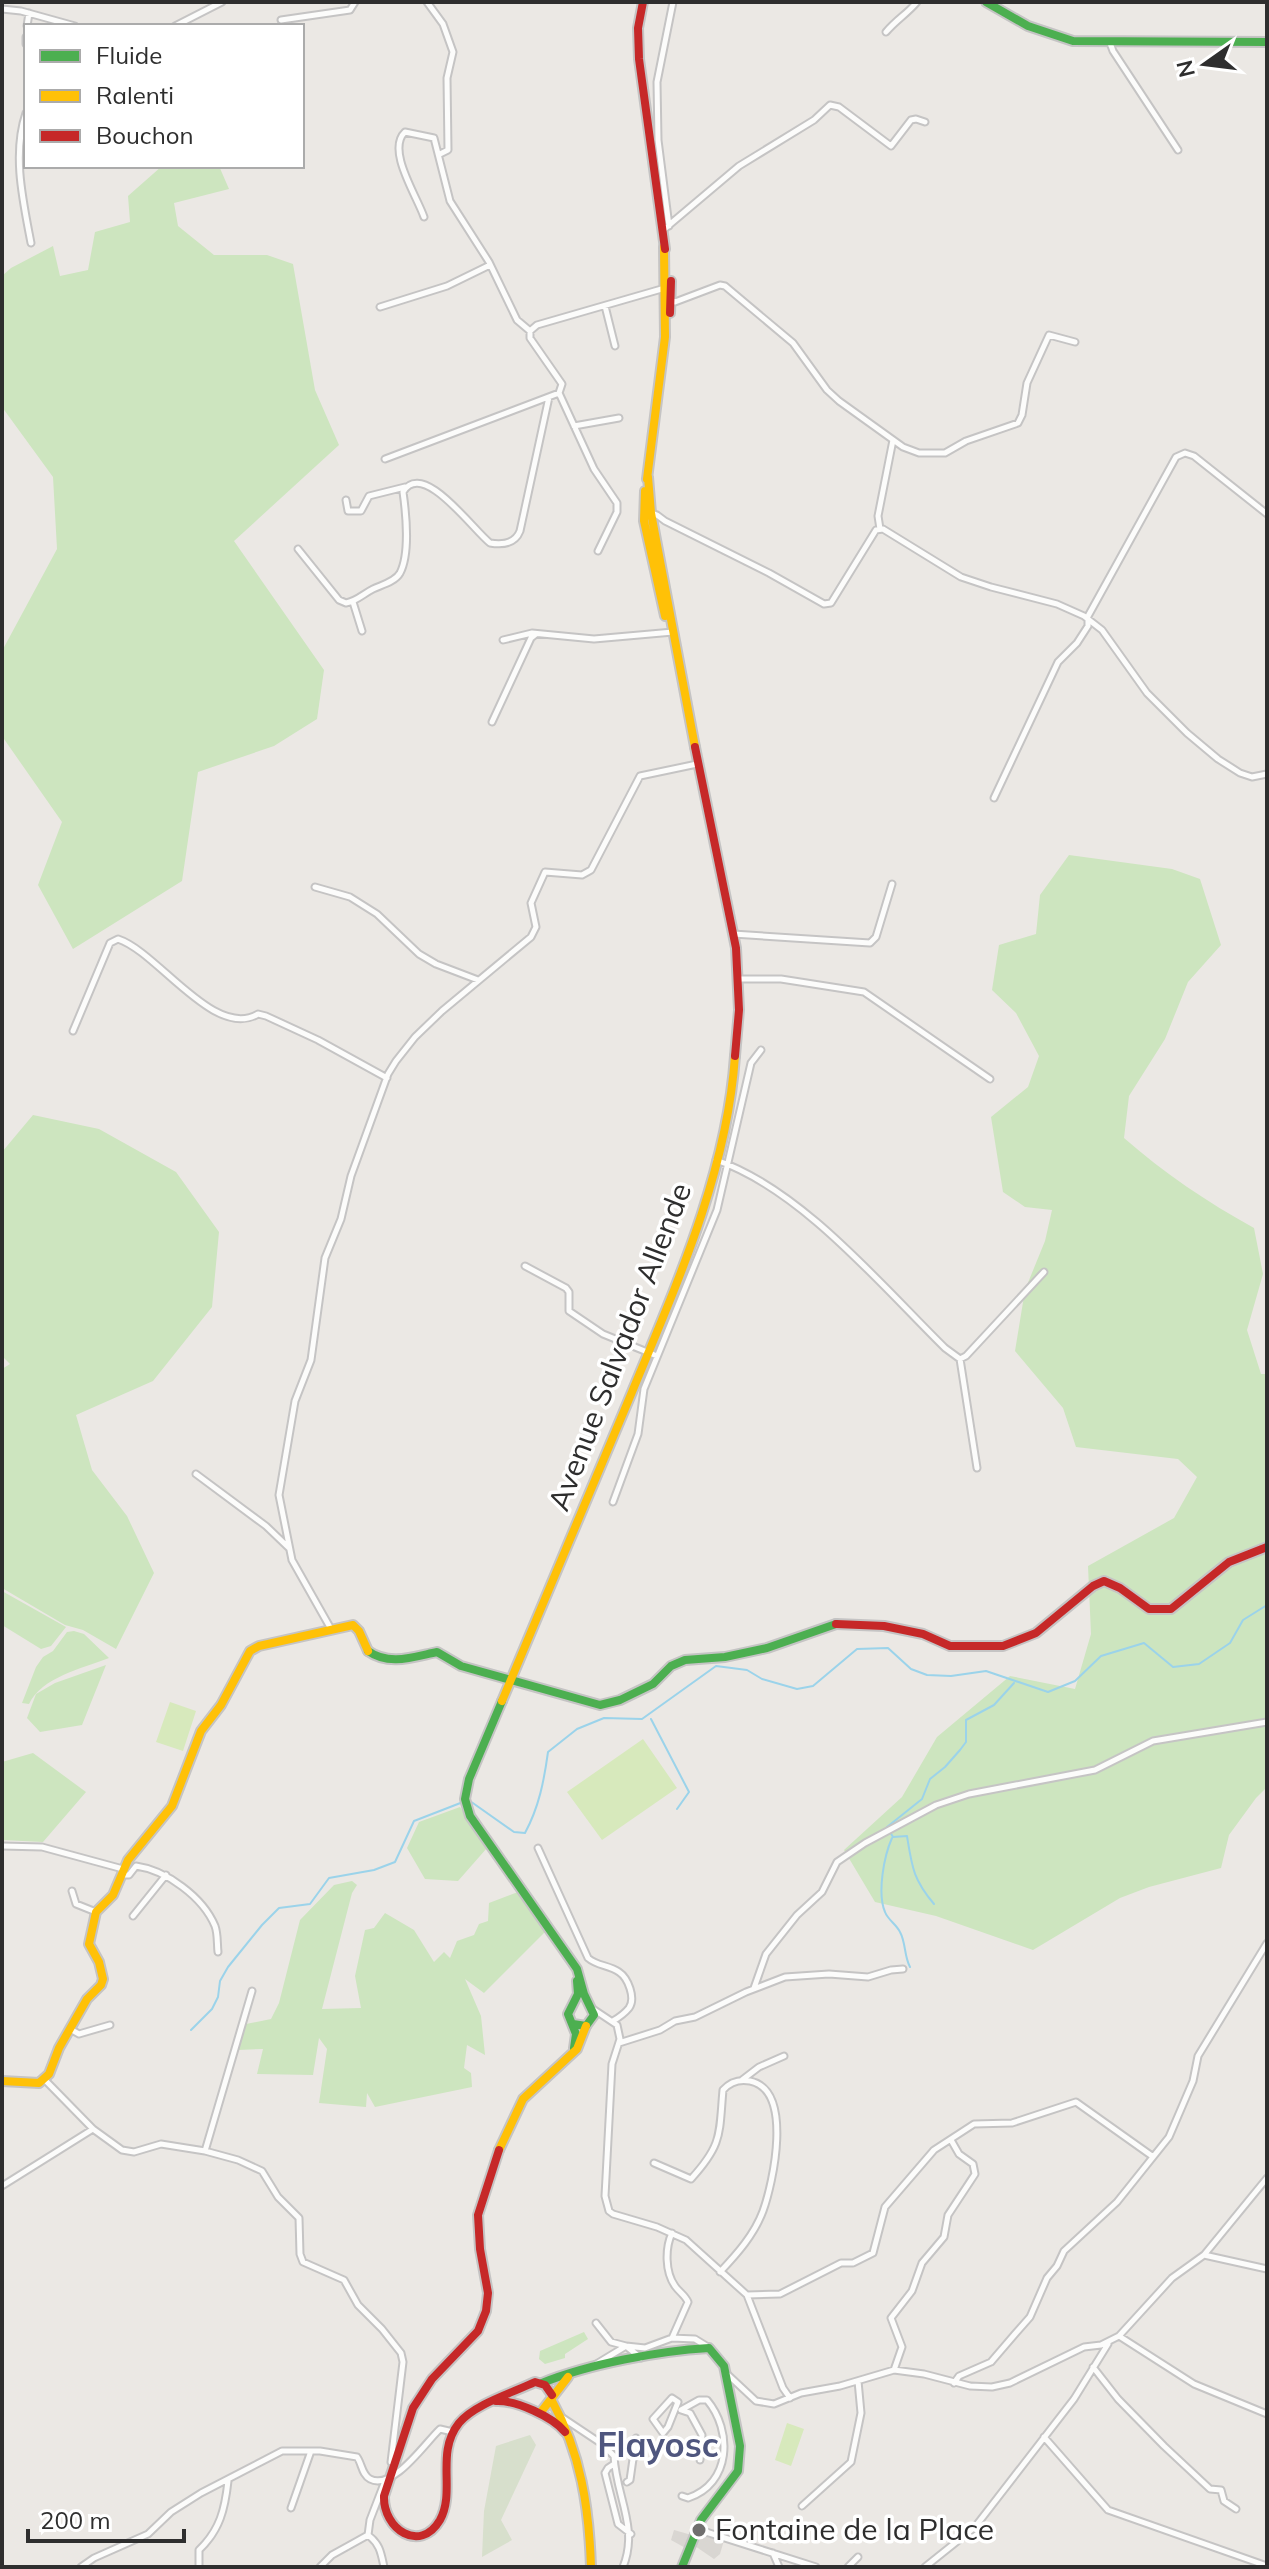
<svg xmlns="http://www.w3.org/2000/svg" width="1269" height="2569" viewBox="0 0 1269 2569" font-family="Mulish,sans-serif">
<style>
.green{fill:#cde5bf}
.cemetery{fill:#d7dfcc}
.pitch{fill:#d7e9bc}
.plaza{fill:#d9d6d2}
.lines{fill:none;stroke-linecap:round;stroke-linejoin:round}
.stream{stroke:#9bd3ea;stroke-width:2}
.street-casing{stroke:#c5c4c4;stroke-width:9}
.fast-casing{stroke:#c5c4c4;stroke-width:12}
.slow-casing{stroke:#c5c4c4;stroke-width:12}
.jam-casing{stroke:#c5c4c4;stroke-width:12}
.street{stroke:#fcfcfb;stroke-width:5}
.fast{stroke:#4caf50;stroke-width:8}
.slow{stroke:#ffc107;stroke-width:8}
.jam{stroke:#c62828;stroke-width:8}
.poi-dot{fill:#706f6e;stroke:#fff;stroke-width:3}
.labels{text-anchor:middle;stroke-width:7;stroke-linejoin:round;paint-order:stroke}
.street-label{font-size:30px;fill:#2e2e2e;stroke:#fff}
.poi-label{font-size:30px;fill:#2e2e2e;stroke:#fff;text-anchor:start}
.quarter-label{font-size:34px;font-weight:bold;fill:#4f567e;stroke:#fff}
</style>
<rect width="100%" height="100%" fill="#ebe8e4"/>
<path class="green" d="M162,166H219L229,189L174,203L178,226L214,255H267L293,264L315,390L339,445L234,541L324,670L317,719L274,746L198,772L182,881L73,949L38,885L62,822L4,739L2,732V651L57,549L53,477L2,407V276L11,268L53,246L60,276L88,270L95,232L130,222L128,196Z
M1069,855L1172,869L1200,879L1221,945L1188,982L1165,1039L1129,1096L1124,1138C1164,1173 1207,1202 1254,1228L1263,1274L1247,1330L1261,1374H1267V1787L1256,1798L1229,1835L1221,1868L1149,1887L1120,1898L1033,1950L936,1916L875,1902L844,1850L902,1797L937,1737L1010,1676L1075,1689L1091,1634L1088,1566L1174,1518L1197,1477L1178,1459L1076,1447L1063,1408L1015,1351L1025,1290L1045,1241L1052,1210L1025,1207L1003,1192L991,1117L1028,1087L1039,1056L1016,1013L992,990L999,945L1036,934L1040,895Z
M33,1115L99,1129L176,1172L219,1232L212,1307L153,1381L76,1415L92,1470L127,1516L154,1573L116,1649L83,1630L65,1625L2,1588V1369L10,1364L2,1356V1152Z
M2,1591L66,1627L51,1646L41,1649L2,1625Z
M74,1631L84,1634L109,1658C81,1669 42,1677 29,1704L22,1703L36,1667L43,1657L53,1651L67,1632Z
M106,1665L82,1725L40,1732L27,1718L36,1694L55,1683Z
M33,1753L86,1792L43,1842L2,1840V1762Z
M460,1807L487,1848L458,1881L425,1879L407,1848L419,1822Z
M352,1881L357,1885L352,1893L322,2009L361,2008L355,1976L365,1930L374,1928L385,1913L414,1930L434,1962L444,1952L450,1958L457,1941L474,1935L479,1924L488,1921L489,1903L518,1892L545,1932L484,1993L465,1979L481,2016L485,2055L467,2045L464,2068L471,2073L472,2087L375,2107L367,2093L366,2107L319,2103L327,2049L319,2038L313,2075L257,2074L263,2049L237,2050L246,2024L271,2019L279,2003L300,1920L334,1885Z
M584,2332L588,2339L565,2354V2358L545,2364L539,2359L540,2351Z"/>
<path class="cemetery" d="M530,2435L536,2445L501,2520L512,2540L482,2557L484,2511L496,2446Z"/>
<path class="pitch" d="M170,1702L196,1711L183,1751L156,1742Z
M643,1739L677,1788L602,1840L567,1792Z
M787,2423L804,2429L791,2466L775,2460Z"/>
<path class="plaza" d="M698,2527L725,2537L720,2554L714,2559L692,2544L689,2550L671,2540L674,2530L695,2536Z"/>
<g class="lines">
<path class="stream" d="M651,1719L689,1792L677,1809
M470,1801L514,1832L525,1833C539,1807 544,1781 548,1752L577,1729L604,1718L642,1719L716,1666L747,1670L762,1679L797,1689L813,1686L857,1649L888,1648L911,1669L927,1675L951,1676L986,1671L1048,1692L1075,1681L1101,1656L1144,1643L1173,1667L1199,1664L1230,1643L1243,1620L1267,1605
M892,1838C884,1856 877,1893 885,1912C888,1920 896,1924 900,1932C906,1943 904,1956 910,1967
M934,1904C913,1879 912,1867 907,1836L893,1837L887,1827L922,1799L930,1779L945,1767L960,1750L966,1742V1720L994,1705L1014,1683
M191,2030L212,2009L218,1997L220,1981L228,1967L262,1925L279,1908L310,1904L329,1878L374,1870L395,1862L414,1821L463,1802"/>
<defs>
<path id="street" d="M427,2L443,24L453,52L447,78L448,150L440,154
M2,9L21,11L75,26
M281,20L350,10L355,2
M27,26L29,13
M175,26L222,2
M886,32C897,19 907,14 917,2
M26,37V44
M1110,43L1113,51L1178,150
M26,113C12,154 23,201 31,243
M424,217C417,196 386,150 405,132L434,138L450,201L489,262L517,320L530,331V338L562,384L559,393L594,469L617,503V512L598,551
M669,226L658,140L657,82L673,2
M662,231L739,166L814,120L830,105L839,107L891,146L911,120L916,119L925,122
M668,299L675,302L720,285L725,286L793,343L827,390L839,401L903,447L919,453H945L966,441L1018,423L1022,415L1027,383L1049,335L1075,342
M605,306L615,346
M380,307L447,286L490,265
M530,331L537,325L665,288
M574,426L619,418
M385,459L559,393
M346,500L348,511H361L369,496L405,487
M649,512L657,515L665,521L769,573L824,604L831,603L876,530L883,529L961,577L991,587L1057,604L1084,616L1102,630L1147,693L1187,733L1218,759L1240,773L1252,777L1267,774
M880,529L878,516L893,440
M298,549L339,600L346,603C357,601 363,594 373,589C381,585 395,582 400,573C410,554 406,513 403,492C423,459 473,530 490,543C502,545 515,544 520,531L549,397
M353,602L362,631
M1087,618L1176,457L1185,453L1194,456L1267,514
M503,640L532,633L594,639L673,632
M492,722L531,638L536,634
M994,798L1058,662L1077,643L1088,626V620
M315,887L350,897L377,914L419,954L436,964L478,980
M733,934L870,943L876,937L892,884
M738,979H781L864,992L990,1079
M73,1031L110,943L118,939C158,952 214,1040 258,1014L266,1016L318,1040L387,1078
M716,1160C801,1189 881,1285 945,1348L960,1359L966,1356L1044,1272
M525,1266L566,1288L569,1292V1311L603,1334L657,1356
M960,1359L977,1468
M196,1474L266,1526L289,1548
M613,1502L638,1434L644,1389L717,1210L751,1063L761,1050
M331,1629L292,1560L279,1495L295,1401L311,1360L325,1258L341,1219L351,1176L388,1074L396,1061L415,1037L442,1011L531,937L536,927L531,903L545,872L582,875L591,870L640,776L697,764
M2,1846L42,1847L123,1869
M538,1848L588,1958C597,1966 609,1965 619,1972C628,1978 636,1998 629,2008C625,2013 618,2018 613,2021
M121,1875H129L136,1866C166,1870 203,1897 215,1926C218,1934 217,1944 218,1952
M72,1891L76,1904L96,1912
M133,1916L166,1875
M754,1988L766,1954L797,1915L822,1892L837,1862L865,1843L936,1805L969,1794L1095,1770L1153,1741L1267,1722
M593,2009L617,2025L620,2039L612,2064L605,2196L609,2211L613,2214L657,2227L686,2240L747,2295L783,2388L790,2398
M70,2029L79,2034L110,2025
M619,2043L660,2030L675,2021L695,2017L746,1992L785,1977L829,1974L868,1977L891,1970L903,1969
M45,2080L93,2129L122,2150L134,2152L161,2144L205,2151L238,2160L262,2171L278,2197L299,2218L300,2254L303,2262L344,2280L358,2305L382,2329L401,2353L403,2362L391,2462L394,2463
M742,2080L759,2067L784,2056
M205,2151L252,1991
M654,2163L691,2179C723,2144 719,2134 723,2090C730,2082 739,2079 750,2081C794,2090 773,2183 763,2211C754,2235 737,2254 720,2272
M2,2186L93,2129
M1204,2255L1267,2269
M747,2295L780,2294L841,2263H853L873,2253L885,2207L934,2150L974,2124L1012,2123L1076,2102L1152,2156
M596,2323L611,2342L626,2346L641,2358
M1119,2336L1194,2384L1267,2414
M672,2338L695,2339L708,2347
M593,2366L626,2346L645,2348L672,2338L688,2302C685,2295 680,2293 675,2286C665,2272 665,2248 672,2233
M1093,2367L1118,2399L1164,2446L1210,2489L1221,2490L1224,2501L1236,2509
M894,2370L902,2347L891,2318L912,2291L922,2263L944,2237L948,2215L975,2174L973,2164L959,2154L951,2140
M726,2373L756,2401L774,2404L801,2393L840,2386L894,2370L924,2374L970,2386L992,2387L1010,2383L1084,2347L1101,2345L1119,2336L1172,2278L1204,2255L1267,2178
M954,2383L959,2376L991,2362L1015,2334L1030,2317L1047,2278L1057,2266L1064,2251L1117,2202L1169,2137L1193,2081L1198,2056L1267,1943
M672,2398L678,2402L668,2427L663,2433L653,2419Z
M560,2416L602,2444L614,2456C616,2496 639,2528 623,2567
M1044,2437L1108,2510L1267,2566
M614,2464L608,2468L605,2473L618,2524L631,2534
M627,2482L630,2480L636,2438
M682,2496L688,2498C731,2484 733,2431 707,2400H699L681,2410L690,2413L702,2435L700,2460
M802,2506L851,2462L861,2413L858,2381
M291,2508L311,2451
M698,2527L706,2532L816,2567
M368,2535C380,2544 381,2553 384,2567
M773,2553L779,2567
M81,2567L94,2558L148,2534L171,2512L201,2493L282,2451H320L357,2457C362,2464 362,2475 370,2479C393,2491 425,2443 440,2429L453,2432
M199,2567V2550C220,2530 225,2509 228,2481
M320,2567L332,2555L368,2535L370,2520L385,2481
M848,2567L858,2557
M925,2567L975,2527L1074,2399L1108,2344"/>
<path id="fast" d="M986,2L1028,26L1073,41L1267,42
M368,1651C389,1666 413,1657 437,1652L461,1666L600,1705L620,1700L653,1684L671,1666L685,1660L725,1657L767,1648L836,1624
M502,1701L469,1779L465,1799L470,1816L577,1969L584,1994L594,2015L586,2026L573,2024
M574,2048L576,2034L568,2014L578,1994L577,1981
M542,2383C589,2364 658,2351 709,2348L724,2366L740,2446L738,2471L701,2520L682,2567"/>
<path id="slow" d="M648,477L651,513L695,747
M647,479L665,337L664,247
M645,491L644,521L665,616
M502,1701C545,1598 589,1495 632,1392C676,1286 727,1173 735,1056
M2,2081L39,2083L49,2074L59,2048L87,1999L101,1985L103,1979L99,1962L89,1944L96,1912L113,1895L128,1860L172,1806L201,1731L221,1705L250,1651L259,1646L353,1625L359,1631L368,1651
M499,2150L523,2099L577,2049L586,2026
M552,2401C581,2453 589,2508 591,2567
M541,2412L568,2377"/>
<path id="jam" d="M643,2L638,28L639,59L665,249
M670,313L671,281
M695,747L736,948L739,1010L735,1056
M836,1624L884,1626L923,1634L950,1646H1003L1036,1633L1093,1586L1104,1581L1120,1588L1149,1609H1171L1229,1562L1267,1547
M499,2150L478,2215L480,2249L488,2293L486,2311L478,2331L432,2379L413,2408L384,2496C383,2529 420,2554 440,2520C456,2491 435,2453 459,2423C475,2404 512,2393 535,2382L545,2385L552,2395
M496,2401C516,2400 553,2417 565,2432"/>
</defs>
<use href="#street" class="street-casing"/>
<use href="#fast" class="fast-casing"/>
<use href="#slow" class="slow-casing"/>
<use href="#jam" class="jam-casing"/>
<use href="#street" class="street"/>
<use href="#fast" class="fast"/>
<use href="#slow" class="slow"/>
<use href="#jam" class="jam"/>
</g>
<circle class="poi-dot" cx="699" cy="2530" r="8"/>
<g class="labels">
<g class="street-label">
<text transform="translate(620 1347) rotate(-69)" y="10">Avenue Salvador Allende</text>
</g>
<g class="poi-label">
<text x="715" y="2540">Fontaine de la Place</text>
</g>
<g class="quarter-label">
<text x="658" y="2457">Flayosc</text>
</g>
</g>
<rect width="1269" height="2569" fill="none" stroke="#2e2e2e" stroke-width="8"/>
<rect x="24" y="24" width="280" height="144" fill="#ffffff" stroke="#ababab" stroke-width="2"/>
<rect x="40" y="50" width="40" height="12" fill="#4caf50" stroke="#ababab" stroke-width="2"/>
<text x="96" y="64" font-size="24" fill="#2e2e2e">Fluide</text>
<rect x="40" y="90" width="40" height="12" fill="#ffc107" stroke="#ababab" stroke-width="2"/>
<text x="96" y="104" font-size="24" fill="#2e2e2e">Ralenti</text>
<rect x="40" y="130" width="40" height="12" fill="#c62828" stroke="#ababab" stroke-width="2"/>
<text x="96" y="144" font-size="24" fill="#2e2e2e">Bouchon</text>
<g transform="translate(1205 64) rotate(256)" stroke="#ffffff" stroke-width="6" paint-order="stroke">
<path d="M0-6L14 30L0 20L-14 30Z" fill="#2e2e2e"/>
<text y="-12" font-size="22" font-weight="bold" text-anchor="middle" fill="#2e2e2e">N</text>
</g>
<path d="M28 2529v12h156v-12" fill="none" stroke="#2e2e2e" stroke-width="4"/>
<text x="40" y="2529" font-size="24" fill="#2e2e2e" stroke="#ffffff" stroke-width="6" paint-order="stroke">200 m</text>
</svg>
